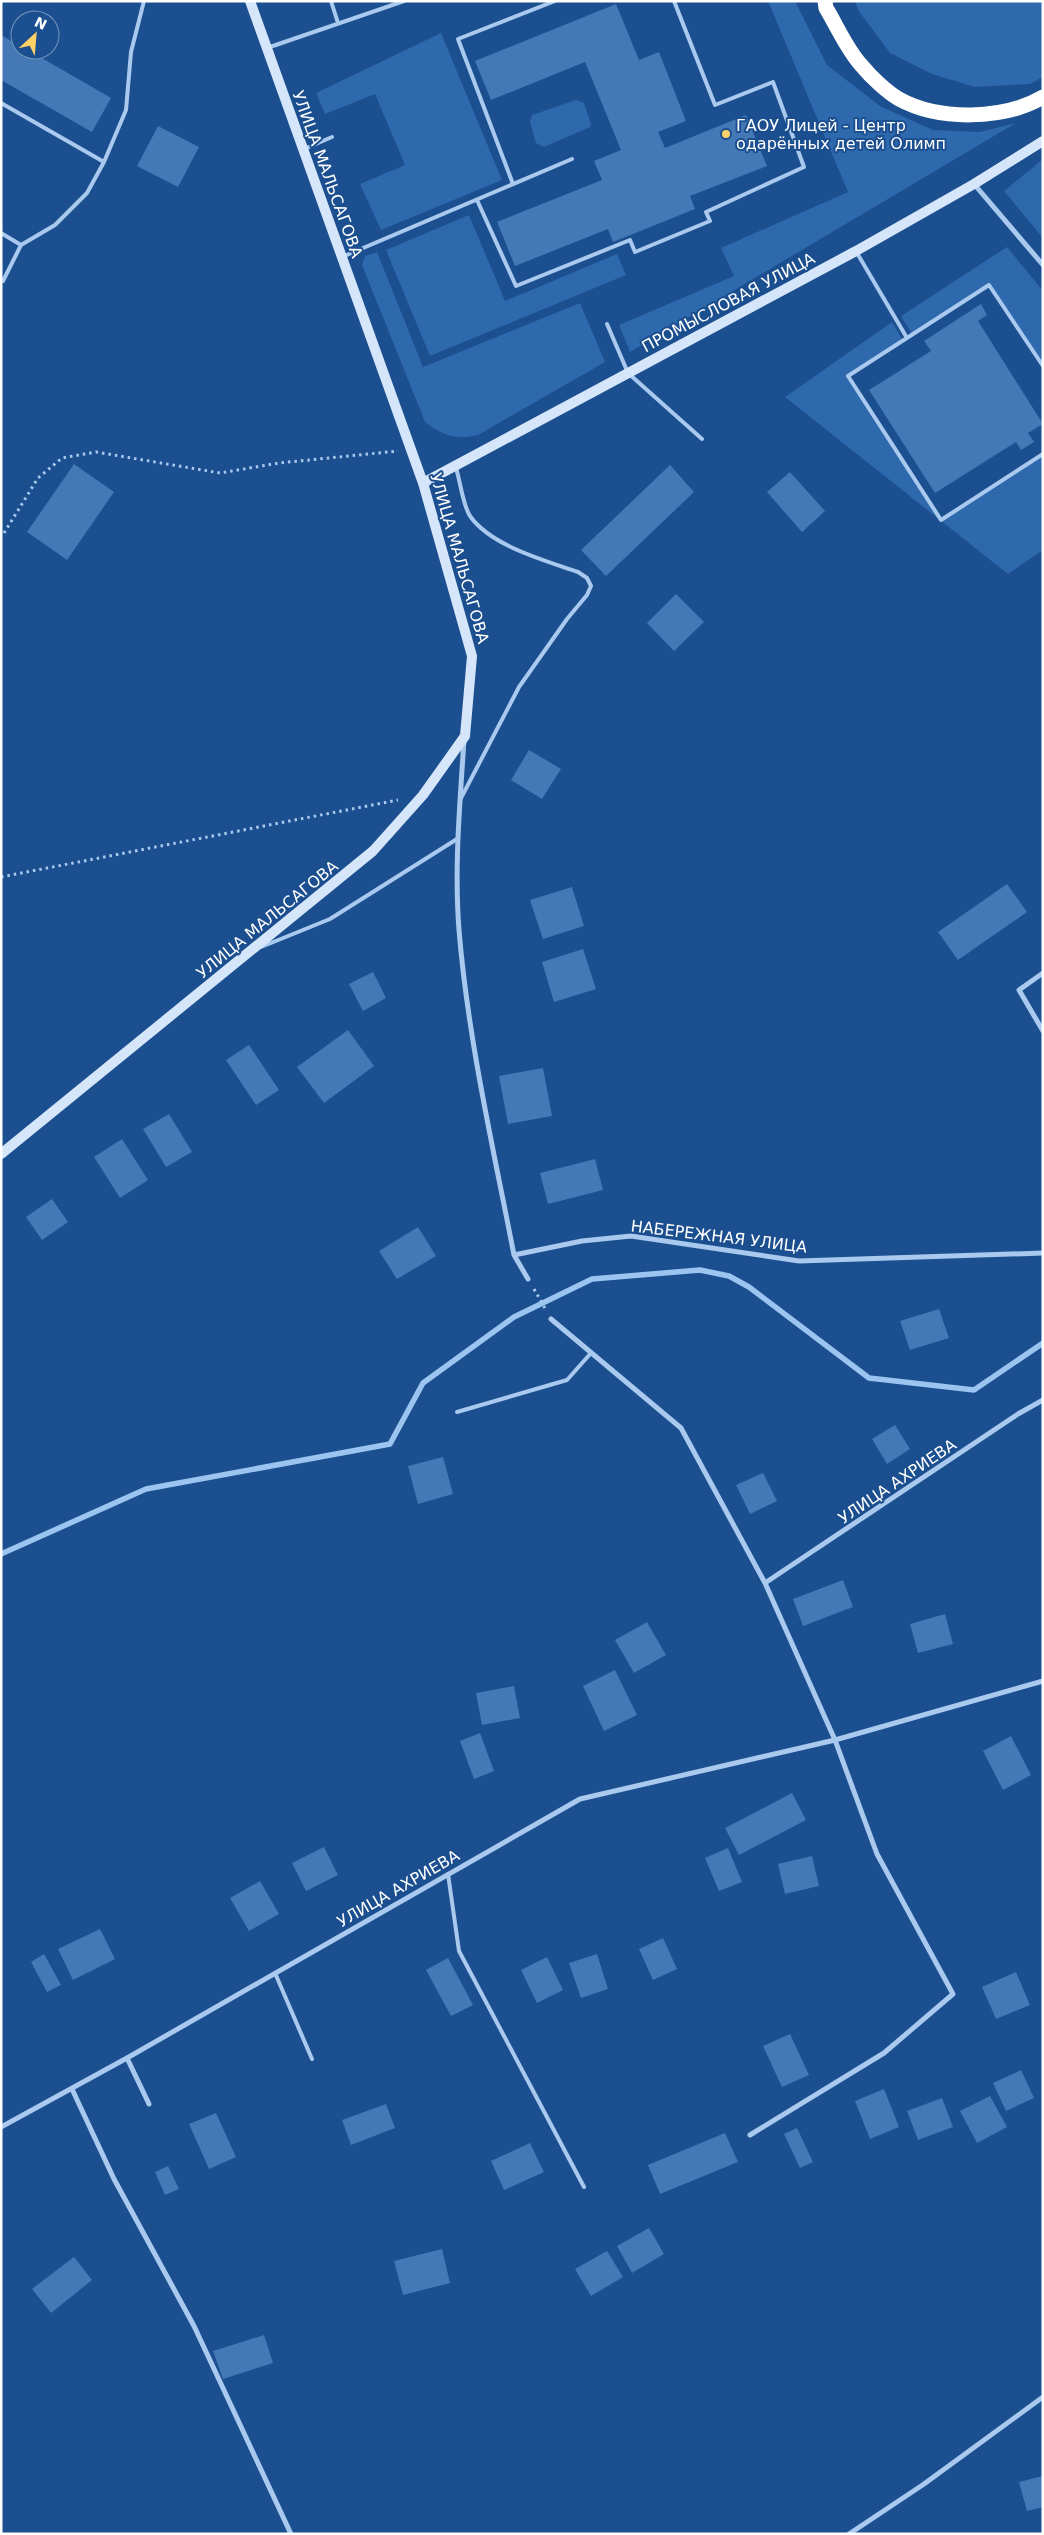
<svg xmlns="http://www.w3.org/2000/svg" width="1044" height="2535" viewBox="0 0 1044 2535" font-family="'DejaVu Sans',sans-serif">
<style>
.green{fill:#2e69ad}
.lines{fill:none;stroke-linecap:round;stroke-linejoin:round}
.stream{stroke:#9cc4f0;stroke-width:5.5}
.building{fill:#4478b7}
.path{stroke:#a9c9ee;stroke-width:3;stroke-dasharray:2.5 4;stroke-linecap:butt}
.lane{stroke:#a9c9ee;stroke-width:4}
.street{stroke:#a9c9ee;stroke-width:5}
.secondary{stroke:#d6e6fa;stroke-width:10}
.highway{stroke:#fff;stroke-width:15}
.poi-dot{fill:#ffd166;stroke:#1b4f8f;stroke-width:2}
.labels{text-anchor:middle;stroke-width:4;stroke-linejoin:round;paint-order:stroke}
.poi-label{font-size:16px;fill:#fff;stroke:#1b4f8f;text-anchor:start}
.street-label{font-size:16px;fill:#fff;stroke:#1b4f8f}
</style>
<rect width="100%" height="100%" fill="#1b4f8f"/>
<path class="green" d="M768,1H795L827,65L880,106L933,130L980,132L1016,123L630,352L619,325L734,276L721,248L848,192Z
M855,1H1043V77L1030,84L975,87L932,74L890,53L858,10Z
M441,33L502,180L381,230L360,184L405,165L375,94L325,114L316,93Z
M576,100L584,103L591,124L590,127L544,147L536,143L530,122L532,115Z
M1043,159V238L1004,191Z
M469,215L505,301L617,254L626,275L430,356L386,250Z
M1007,247L1043,291V366L989,285L912,334L901,316Z
M377,252L423,367L580,303L605,362L478,435C456,440 443,436 425,422L362,265L365,256Z
M892,322L903,341L848,376L941,520L1043,454V550L1008,574L785,397Z"/>
<g class="lines">
<path class="stream" d="M1,1554L146,1489L390,1444L423,1383L514,1317L592,1279L700,1270L729,1276L749,1287L869,1378L974,1390L1043,1343"/>
</g>
<path class="building" d="M616,4L639,60L659,52L686,121L658,132L665,148L746,115L767,166L690,196L695,209L613,242L608,229L515,266L497,222L602,180L594,161L621,150L585,62L491,100L475,61Z
M1,35L20,46V50H28L111,98L92,132L1,80Z
M158,126L199,147L178,187L137,166Z
M981,304L987,315L978,321L1043,424L1028,433L1034,442L1021,450L1016,442L935,493L869,390L931,351L924,341Z
M74,464L114,492L67,560L27,532Z
M670,465L694,492L606,576L581,550Z
M790,472L825,511L802,532L767,492Z
M676,594L704,622L674,651L647,623Z
M529,750L561,769L542,799L511,780Z
M1007,884L1027,912L958,960L938,932Z
M572,887L584,926L543,939L530,900Z
M583,949L596,989L554,1002L542,962Z
M373,972L386,998L363,1011L349,984Z
M348,1030L374,1066L324,1103L297,1067Z
M249,1045L279,1090L256,1105L226,1060Z
M543,1068L552,1116L508,1124L499,1076Z
M169,1114L192,1152L166,1167L143,1129Z
M122,1139L148,1180L120,1198L94,1157Z
M595,1159L603,1190L548,1204L540,1173Z
M52,1199L68,1222L42,1240L26,1217Z
M418,1227L436,1256L397,1279L379,1251Z
M939,1309L949,1338L910,1350L900,1321Z
M895,1425L910,1449L887,1464L872,1439Z
M443,1457L453,1494L418,1504L408,1466Z
M763,1473L777,1501L750,1514L736,1485Z
M843,1580L853,1607L803,1626L793,1599Z
M945,1614L953,1644L918,1653L910,1624Z
M647,1622L666,1655L634,1673L615,1640Z
M615,1670L637,1715L604,1731L583,1686Z
M514,1686L520,1718L482,1725L476,1693Z
M480,1733L494,1771L474,1779L460,1741Z
M1011,1736L1031,1775L1003,1790L983,1751Z
M792,1793L806,1820L739,1855L725,1828Z
M324,1847L338,1875L306,1891L292,1863Z
M728,1848L742,1882L719,1891L705,1858Z
M812,1856L819,1886L785,1894L778,1864Z
M260,1881L279,1914L249,1931L230,1898Z
M100,1929L115,1959L73,1980L58,1949Z
M663,1938L677,1969L653,1980L639,1949Z
M44,1954L61,1985L47,1992L31,1962Z
M597,1954L608,1989L581,1998L569,1963Z
M547,1957L563,1990L537,2003L521,1970Z
M448,1958L473,2005L451,2016L426,1970Z
M1016,1972L1030,2005L996,2019L982,1987Z
M790,2034L809,2075L782,2087L763,2046Z
M1021,2070L1034,2098L1006,2111L993,2083Z
M884,2089L899,2127L870,2139L855,2101Z
M990,2096L1007,2127L977,2143L960,2111Z
M942,2098L953,2127L918,2140L907,2111Z
M386,2104L395,2128L351,2145L342,2120Z
M216,2113L236,2157L209,2169L189,2124Z
M797,2128L813,2162L800,2168L784,2134Z
M725,2133L738,2162L660,2194L648,2165Z
M530,2143L544,2172L504,2190L491,2161Z
M168,2166L179,2189L165,2195L155,2172Z
M649,2228L664,2254L632,2273L617,2246Z
M442,2249L450,2283L403,2295L394,2261Z
M607,2251L623,2277L591,2296L575,2269Z
M74,2257L92,2280L51,2313L32,2289Z
M264,2335L273,2363L223,2379L213,2351Z
M1043,2476V2507L1027,2511L1019,2482Z"/>
<g class="lines">
<path class="path" d="M4,533L38,478L62,458L96,452L220,473L279,463L398,451
M1,877L398,800
M534,1289L546,1310"/>
<path class="lane" d="M331,1L338,23
M267,48L404,1
M1,103L104,162
M304,149L332,137
M513,184L458,39L555,1
M477,200L516,286L630,240L635,252L710,221L706,212L804,167L773,82L715,105L674,1
M1,233L21,245
M857,253L907,338
M342,257L572,159
M3,281L21,245L55,225L87,193L104,162L126,110L131,52L144,1
M607,324L628,373L702,439
M1043,366L989,285L848,376L941,520L1043,454
M456,468C460,480 463,506 470,516C491,546 544,560 578,572L587,578L591,586L587,595L567,619L519,687L460,800
M261,947L330,919L457,839
M457,1412L567,1380L591,1353
M448,1874L459,1951L584,2187
M275,1973L312,2059"/>
<path class="street" d="M974,184L1043,265
M464,740C460,803 454,867 459,930C468,1039 493,1147 514,1255L528,1279
M1043,973L1019,990L1043,1031
M514,1255L582,1241L631,1236L799,1261L1043,1253
M551,1319L681,1428L765,1583L835,1740L877,1854L953,1994L884,2053L750,2135
M765,1583L1018,1414L1043,1400
M127,2058L149,2104
M72,2089L114,2179L194,2326L291,2534
M1,2127L127,2058L580,1799L835,1740L1043,1681
M849,2534L924,2484L1043,2397"/>
<path class="secondary" d="M423,483L856,251L974,184L1043,141
M1,1154L373,851L423,795L465,736L472,656L423,483L250,1"/>
<path class="highway" d="M825,1L826,8C837,26 847,50 862,66C871,77 887,92 899,99C939,121 1004,120 1043,97"/>
</g>
<circle class="poi-dot" cx="726" cy="134" r="5"/>
<g class="labels">
<g class="poi-label">
<text x="736" y="131">ГАОУ Лицей - Центр<tspan x="736" dy="18">одарённых детей Олимп</tspan></text>
</g>
<g class="street-label">
<text transform="translate(328 174) rotate(70)" y="6">УЛИЦА МАЛЬСАГОВА</text>
<text transform="translate(728 302) rotate(-28)" y="6">ПРОМЫСЛОВАЯ УЛИЦА</text>
<text transform="translate(460 558) rotate(74)" y="6">УЛИЦА МАЛЬСАГОВА</text>
<text transform="translate(267 919) rotate(-39)" y="6">УЛИЦА МАЛЬСАГОВА</text>
<text transform="translate(719 1236) rotate(7)" y="6">НАБЕРЕЖНАЯ УЛИЦА</text>
<text transform="translate(897 1481) rotate(-34)" y="6">УЛИЦА АХРИЕВА</text>
<text transform="translate(398 1888) rotate(-30)" y="6">УЛИЦА АХРИЕВА</text>
</g>
</g>
<rect width="1044" height="2535" fill="none" stroke="#ffffff" stroke-width="5"/>
<g transform="translate(35 35) rotate(26)"><circle r="24" fill="#1b4f8f" stroke="#7695bc"/>
<path d="M0-4L9 19L0 12L-9 19Z" fill="#ffd166"/>
<text y="-8" font-size="14" font-weight="bold" text-anchor="middle" fill="#ffffff">N</text>
</g>
</svg>
